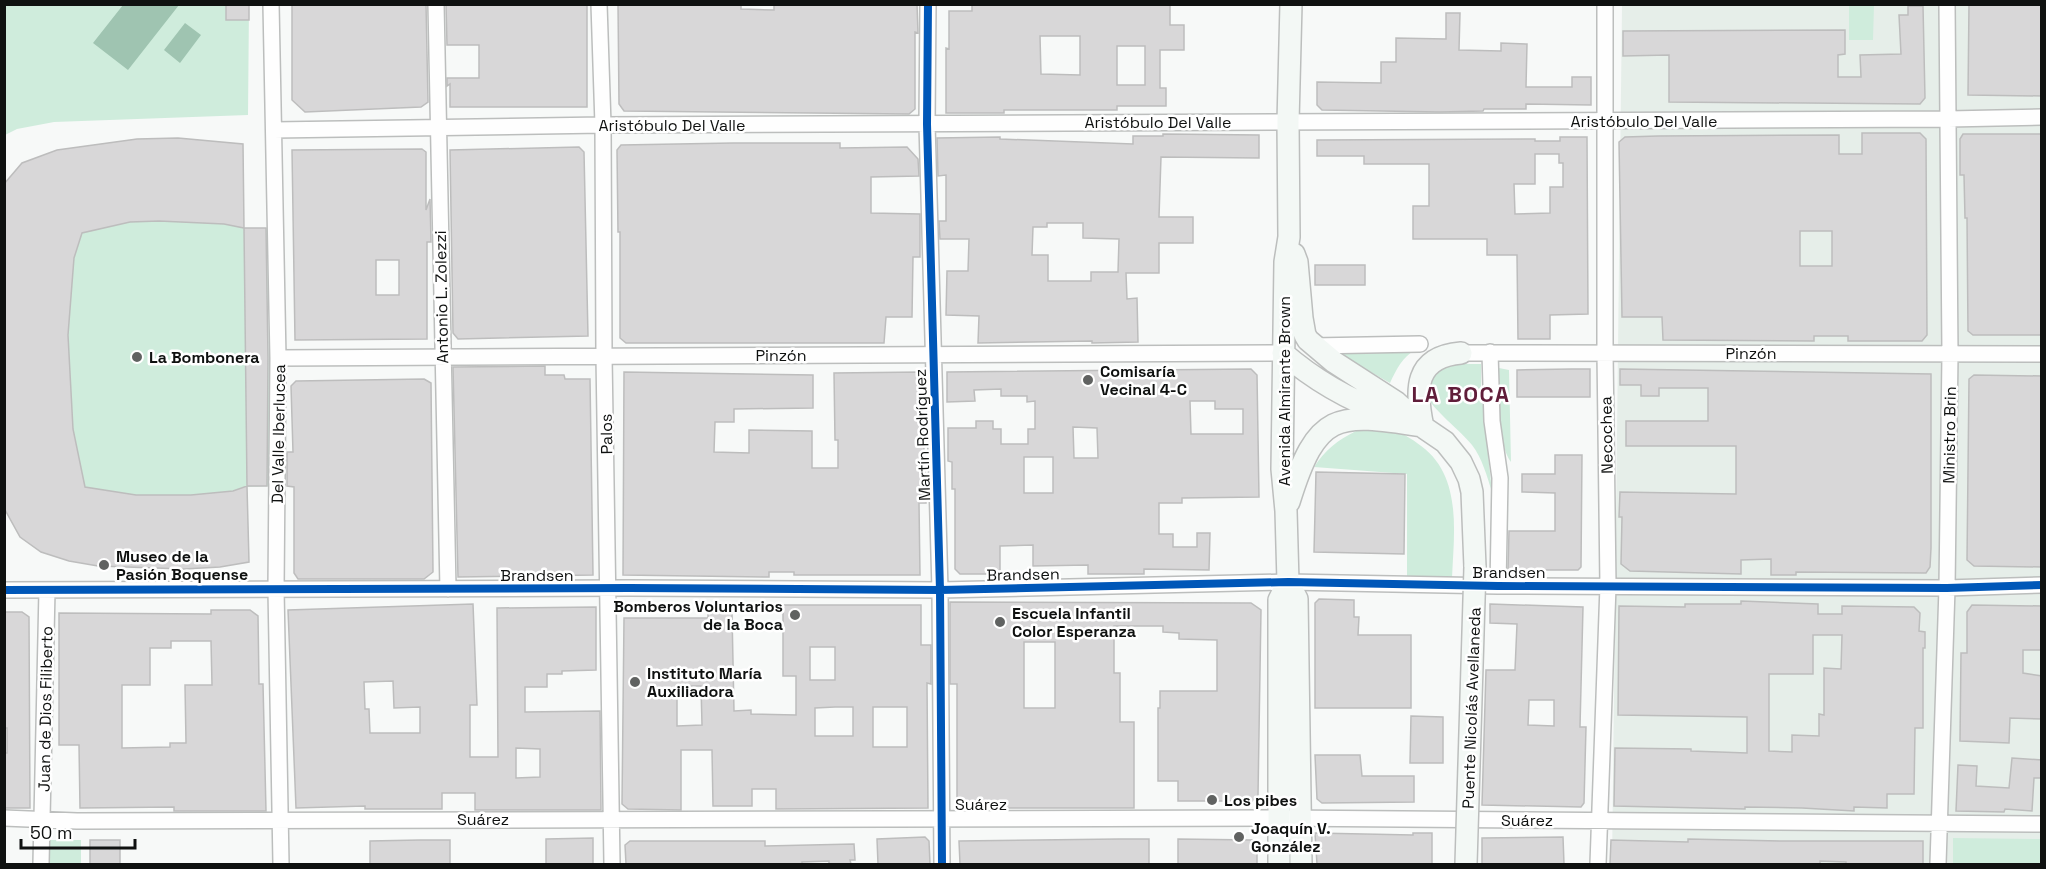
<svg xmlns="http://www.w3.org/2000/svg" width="2046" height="869" viewBox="0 0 2046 869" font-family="'Space Grotesk',sans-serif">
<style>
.built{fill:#e6eee9}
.green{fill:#cfecdc}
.water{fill:#9fc4b1}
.building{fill:#d8d7d8;stroke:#bdbdbd;stroke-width:1.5;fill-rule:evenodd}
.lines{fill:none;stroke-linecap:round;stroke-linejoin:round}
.minor-casing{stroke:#bcbebd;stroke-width:18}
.secondary-casing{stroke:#bcbebd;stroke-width:24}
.minor{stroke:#fefefe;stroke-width:15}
.secondary{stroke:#f3f8f5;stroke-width:21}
.secondary-bridge-casing{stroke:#bcbebd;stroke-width:24;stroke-linecap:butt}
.secondary-bridge{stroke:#f3f8f5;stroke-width:21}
.cycleway-casing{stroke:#fff;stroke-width:11}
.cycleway{stroke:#0057b8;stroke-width:8}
.poi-dot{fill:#606261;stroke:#fff;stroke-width:2}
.labels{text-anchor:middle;stroke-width:5;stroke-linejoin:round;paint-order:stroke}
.street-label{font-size:16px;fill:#0f1110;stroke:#fff}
.poi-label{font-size:16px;font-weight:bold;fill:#0f1110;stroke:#fff;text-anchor:start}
.district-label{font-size:22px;font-weight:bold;letter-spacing:1.5px;fill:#601e3a;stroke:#fff}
</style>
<rect width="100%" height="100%" fill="#f7f9f8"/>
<path class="built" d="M1622,5H2041V864H1612Z"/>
<path class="green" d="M5,5H249L248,115L54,122L17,129L5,135Z
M1849,5H1874L1873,40H1849Z
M178,138L243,144L244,228H267L270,486L247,487L249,562L220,567L69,561L41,552L20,537L4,508V184L22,163L57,150L137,139Z
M1416,349C1402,358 1397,368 1390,383L1336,352Z
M1443,364H1481V388L1492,492C1487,476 1482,458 1472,445C1462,432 1431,408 1427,396C1423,383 1436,373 1443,364Z
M1499,368L1509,370L1511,462C1496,441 1500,394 1499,368Z
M1356,431C1370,431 1388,429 1402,434C1407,436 1413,440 1417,443C1463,473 1454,531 1452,578L1407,576V474L1314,467C1325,450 1338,440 1356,431Z
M1953,838L2041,839V864H1953Z
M49,840H81V864H49Z"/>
<path class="water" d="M123,5H179L128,70L93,43Z
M185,23L201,35L180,63L164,50Z"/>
<path class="building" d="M226,4H249V20H226Z
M292,4H426L428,102L421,107L305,112L292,100Z
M446,4H587V107H450V84L447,86V78H479V45H447Z
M618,4H741V9L774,10V4H917L918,33L915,32V109L909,114L624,111L619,104Z
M972,4H1170V25H1184V50H1160V88H1166V106H1117V110H1004V113H946V48L949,49V11H972ZM1040,36H1080V75L1041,74ZM1117,46H1145V85H1117Z
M1969,4H2042V96L1968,95Z
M1908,6H1923L1925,98L1920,104L1669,102V55L1623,56V31L1845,30V54L1838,55V77H1861L1860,55L1901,54L1899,15H1908Z
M1446,13H1460L1459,50L1501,51V43L1527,44L1526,87H1572V77H1591V105L1526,104V109H1484L1483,111L1440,112L1322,110L1317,105V82L1381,83V62H1396V38L1446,39Z
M1862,133H1920L1926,139L1927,335L1922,341H1848V336H1814V341L1663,340L1662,317H1622L1619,142L1625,137L1658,136L1839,135V154H1862ZM1800,231H1832V266H1800Z
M1163,134L1259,135V158L1161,157L1159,217H1193V243H1159V273H1126L1127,299L1137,298L1138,342L1092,343V341L978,343L979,316L946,315L947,271H968L969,239H940L939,221H946V175L938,176L937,138L1000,137V139L1133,144V136H1163ZM1047,223H1083V238L1119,239L1118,272H1091V281H1048V255H1032L1033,227H1047Z
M1963,134H2042V335H1973L1968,331L1967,218H1965L1964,175H1960V139Z
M1560,137H1587L1588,314L1550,315V339H1518L1517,255H1487V239H1413V206H1429V164H1364V156H1317V140L1535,139V141H1560ZM1535,154H1559V163H1563V187H1550V213L1515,214L1514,184H1535Z
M178,138L243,144L244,228L224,224L159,221L130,222L82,233L74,258L68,335L73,429L85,487L136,495H191L233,491L247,486L249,562L220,567L184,569L98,566L69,561L41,552L20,537L4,508V184L22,163L57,150L137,139Z
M733,143H840V148L907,147L918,159L919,176L871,177V213L920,214V257H913L912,317H886L884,343H626L620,338V232H618L617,150L621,145Z
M579,147L584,152L588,336L458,339L453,333L450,150Z
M422,149L426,152V210L430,199L431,242H427V339L295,340L292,150ZM376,260H399V295H376Z
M244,228H266L268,358L267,486H247Z
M1315,265H1365V285H1315Z
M545,366V375H564L565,379H590L593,575L458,577L453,367Z
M1251,369L1257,375L1259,497L1182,498V503H1159V534H1173V547H1197V533H1210L1209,570L1144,569V574H1088V565L1033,566V545L1000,546V574H960L955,569V489H952V462L948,461V428H976V421H993V429H1001V444H1028V429H1035V401L1027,402V396H1001V389L974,390L975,401L947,402V372ZM1190,401H1215V409H1243V434H1191ZM1073,427L1097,428L1098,458H1074ZM1024,457H1053V493H1024Z
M1572,369H1590V397H1517V370Z
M1620,369L1931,374V548L1930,567L1926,573L1796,572V575H1771V559L1741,560V574L1630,571L1621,564L1622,517H1619L1620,492L1736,494V446H1626V421H1708V388H1659V396H1641V385H1620Z
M624,372L813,375V408L734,409V422H715L714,452L749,453V430L812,431V468H838V440H835L834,373L921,372L926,503H919L920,575H794V572H769V577L623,575Z
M1974,375L2042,376V567L1974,566L1967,560L1969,379Z
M424,379L431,383L433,572L424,579H298L294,573V487L287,486V452H293L291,386L296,381Z
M1555,455H1582L1581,567L1578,570H1508L1509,531H1555V493L1522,492V474H1555Z
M1316,472L1405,474L1404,554L1314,552Z
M1319,599L1354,600V617H1359L1358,635H1411V708H1315V603Z
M1741,601L1818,604V614H1842V606L1914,607L1920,613L1919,631L1925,632V648H1923V728H1915L1914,794H1887V808L1854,807V811L1802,808L1745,807V809L1614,806L1615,748L1691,749V751L1747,753V717L1618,715L1619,606L1685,607V604H1741ZM1813,635H1842L1841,669L1824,668V715L1819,714V736L1792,735V752L1769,751V674H1813Z
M950,602L1251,603L1261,610L1258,795L1252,801H1178V781H1158V708H1160V691H1217V640L1179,639V633L1163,632V626H1114V673H1120V722H1134V808H962L957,803V684H950ZM1024,642H1055V708H1024Z
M473,604L477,705H470V757H498L497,608L596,607V670L562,671V674H547V687H525V712L600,711L601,810H475V793H442V809H365V806L296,808L288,610ZM393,681L394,708L420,707V733H370L369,709H365L364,682ZM516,748L540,749V777L516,778Z
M1490,604L1583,607L1580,727H1586L1584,803L1581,807L1482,805L1486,670H1515L1517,624L1490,623ZM1529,700H1554V726L1528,725Z
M783,605H921V645H931V684L927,683L928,808L776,809V789H752V806H713L712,750H681V810L628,809L622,804L624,618H708V613H732L734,711L751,710V714L796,715V676H783ZM810,647H835V680H810ZM677,686H701L702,725L677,726ZM835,707H853V736H815V708ZM873,707H907V747H873Z
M1972,605L2042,606V650H2023V673L2042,676V719L2010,718L2009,743L1960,741L1961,653H1967V612Z
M211,610H250L258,616L259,684H263L266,811H174V807L80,808L79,745H59V613L211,614ZM171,641H211L212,685H185L186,743H170V747L122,748V685H150V648H171Z
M4,612H22L29,617L30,808H4V753H7V728H4Z
M1411,716L1443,717V763H1410Z
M1315,755H1360L1362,776H1414V802L1322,803L1317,799Z
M2012,758L2042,760V778H2034L2032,811L2005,809L2004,812L1956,811L1958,765L1977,766L1976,786L2009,788Z
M1315,833L1413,835V833H1432V864H1317Z
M925,837L929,841L930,864H878L877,839Z
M1563,837L1564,864H1482V838Z
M593,838V864H546V839Z
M1119,839H1149V864H960L959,841Z
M1178,839L1253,840L1257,843V864H1178Z
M1688,839L1780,841H1923V864H1846V862L1820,861V864H1610L1611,840L1688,842Z
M90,840H120V864H90Z
M420,840H450V864H370V841Z
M630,841H765V846L854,844L855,860H850L851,864H829V861L802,862V864H626L625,845Z"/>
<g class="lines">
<defs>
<path id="minor" d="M271,4L278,358L276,589L281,864
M436,4L448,589
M599,4L603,125L604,356L612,864
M928,4L927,124L940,590L942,864
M274,130L603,125L1948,119L2042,117
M1313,346L1420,344
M1490,352L1492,421L1500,478L1498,586
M1461,353L2042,354
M278,358L1283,353
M4,590L629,588L940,590L1288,582L1498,586L1947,588L2042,585
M4,818L77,821L1278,818L2042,824
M41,864L47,590
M1598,864L1608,586L1605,352V4
M1938,864L1947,588L1950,354L1947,4"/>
<path id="secondary" d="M1291,4L1288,122L1289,237L1285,262L1282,469L1286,511L1288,582L1297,599L1301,864
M1294,254L1297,262L1302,318L1305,335L1308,340L1334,362L1396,402L1423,427L1445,442L1461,462L1469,479L1472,492L1475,567
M1283,353C1314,380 1349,400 1388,414
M1423,427C1415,390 1414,357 1461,353
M1289,502C1317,412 1335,412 1422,426
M1279,864V600L1288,582"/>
</defs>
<use href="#minor" class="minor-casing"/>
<use href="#secondary" class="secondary-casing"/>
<use href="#minor" class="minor"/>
<use href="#secondary" class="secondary"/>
<defs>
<path id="secondary-bridge" d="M1466,864L1475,567"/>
</defs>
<use href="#secondary-bridge" class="secondary-bridge-casing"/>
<use href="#secondary-bridge" class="secondary-bridge"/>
<defs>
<path id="cycleway" d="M928,4L927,124L940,590L942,864
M4,590L629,588L940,590L1288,582L1498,586L1947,588L2042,585"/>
</defs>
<use href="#cycleway" class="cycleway-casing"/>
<use href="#cycleway" class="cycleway"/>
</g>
<g class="poi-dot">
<circle cx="137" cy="357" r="6"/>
<circle cx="1088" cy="380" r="6"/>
<circle cx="104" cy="565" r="6"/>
<circle cx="795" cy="615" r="6"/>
<circle cx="1000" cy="622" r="6"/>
<circle cx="635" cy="682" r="6"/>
<circle cx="1212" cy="800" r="6"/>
<circle cx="1239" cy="837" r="6"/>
</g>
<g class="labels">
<g class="street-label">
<text x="1644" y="127">Aristóbulo Del Valle</text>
<text x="1158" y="128">Aristóbulo Del Valle</text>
<text x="672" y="131">Aristóbulo Del Valle</text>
<text transform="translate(441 297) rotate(-91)" y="6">Antonio L. Zolezzi</text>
<text x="1751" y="359">Pinzón</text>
<text x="781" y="361">Pinzón</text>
<text transform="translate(1284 391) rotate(-90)" y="6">Avenida Almirante Brown</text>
<text transform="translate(278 434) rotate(-89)" y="6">Del Valle Iberlucea</text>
<text transform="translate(606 434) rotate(-91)" y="6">Palos</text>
<text transform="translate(922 435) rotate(-92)" y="6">Martín Rodríguez</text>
<text transform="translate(1606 435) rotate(-91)" y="6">Necochea</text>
<text transform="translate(1949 435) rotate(-89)" y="6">Ministro Brin</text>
<text x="1509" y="578">Brandsen</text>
<text transform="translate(1023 574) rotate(-1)" y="6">Brandsen</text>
<text x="537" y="581">Brandsen</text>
<text transform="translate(1471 708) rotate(-88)" y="6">Puente Nicolás Avellaneda</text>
<text transform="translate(45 709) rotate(-89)" y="6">Juan de Dios Filiberto</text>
<text x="981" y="810">Suárez</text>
<text x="483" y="825">Suárez</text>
<text x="1527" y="826">Suárez</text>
</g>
<g class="poi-label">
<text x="149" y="363">La Bombonera</text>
<text x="1100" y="377">Comisaría<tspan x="1100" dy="18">Vecinal 4-C</tspan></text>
<text x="116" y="562">Museo de la<tspan x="116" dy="18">Pasión Boquense</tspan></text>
<text x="783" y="612" text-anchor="end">Bomberos Voluntarios<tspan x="783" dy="18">de la Boca</tspan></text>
<text x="1012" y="619">Escuela Infantil<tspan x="1012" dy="18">Color Esperanza</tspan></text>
<text x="647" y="679">Instituto María<tspan x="647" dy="18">Auxiliadora</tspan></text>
<text x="1224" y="806">Los pibes</text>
<text x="1251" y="834">Joaquín V.<tspan x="1251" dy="18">González</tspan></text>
</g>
<g class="district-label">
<text x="1461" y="402">LA BOCA</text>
</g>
</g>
<rect width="2046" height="869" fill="none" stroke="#0f1110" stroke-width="12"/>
<path d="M21 839v9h114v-9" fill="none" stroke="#0f1110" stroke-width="3"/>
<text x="30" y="839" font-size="18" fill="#0f1110" stroke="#ffffff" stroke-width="4.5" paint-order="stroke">50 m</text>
</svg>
